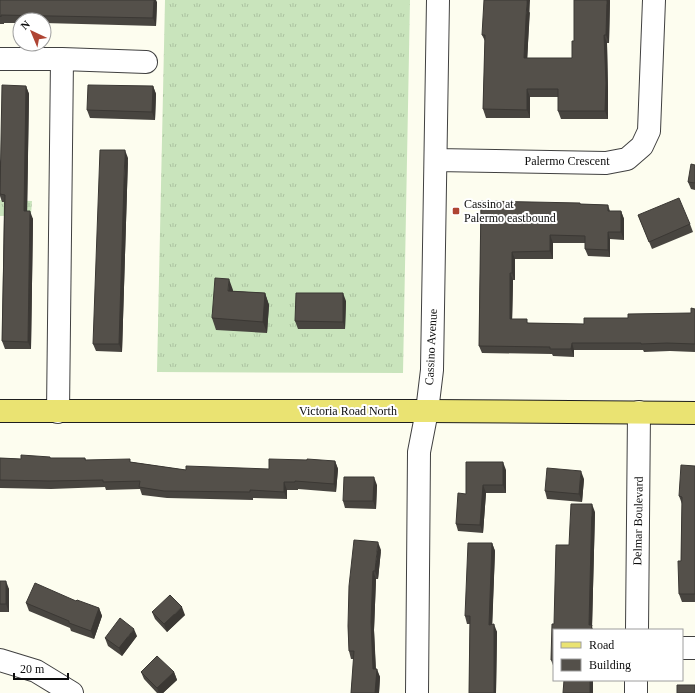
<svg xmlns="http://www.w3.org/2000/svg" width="695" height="693" viewBox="0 0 695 693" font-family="Georgia,serif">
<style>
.grass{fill:url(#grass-tufts)}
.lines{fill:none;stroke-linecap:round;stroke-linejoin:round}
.minor-casing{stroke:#404040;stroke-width:24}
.major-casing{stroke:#1e1e1e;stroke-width:24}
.minor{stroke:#fff;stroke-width:22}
.major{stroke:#eae372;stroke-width:22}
.wall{fill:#484540}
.shaded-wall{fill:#3b3834}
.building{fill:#54504a;stroke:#3b3834}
.poi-dot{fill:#af4433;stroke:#fff;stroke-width:1.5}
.labels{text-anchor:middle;stroke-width:4;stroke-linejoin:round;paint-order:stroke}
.street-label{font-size:12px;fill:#0d0d0d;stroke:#fff}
.poi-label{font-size:12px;fill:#0d0d0d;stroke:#fff;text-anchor:start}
</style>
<defs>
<pattern id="grass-tufts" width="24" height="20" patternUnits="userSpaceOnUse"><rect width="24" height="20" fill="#c9e4bc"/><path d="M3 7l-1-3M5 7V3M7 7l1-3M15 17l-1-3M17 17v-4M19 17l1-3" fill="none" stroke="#abc2a0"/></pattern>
</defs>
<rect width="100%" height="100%" fill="#fdfdef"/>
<path class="grass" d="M165,0H410L403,373L157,372Z
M0,200L32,201L31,215L0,216Z"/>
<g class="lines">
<defs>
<path id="minor" d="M0,59H62L146,62
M436,160L606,163L627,159L642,146L649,131L654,0
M58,412L62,59
M637,630L639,412
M682,648H695
M0,660L36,671L72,693
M417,693L419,452L427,411L432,370L438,0
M636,693V680"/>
<path id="major" d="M0,411H427L695,413"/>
</defs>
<use href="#minor" class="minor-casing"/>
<use href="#major" class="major-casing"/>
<use href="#minor" class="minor"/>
<use href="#major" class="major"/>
</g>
<path class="wall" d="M0,0L157,2L156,26L44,23V20H20V23H4V24H0Z
M610,0L609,43H607L608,92V119H561L558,111V97H530V118H486L483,109L485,41L482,35L530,12L527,58H572L574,41Z
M26,86L29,94L27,211L33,219L31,349H5L2,341L4,202H2L0,196V162Z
M153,86L156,94L155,120L90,118L87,110Z
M128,158L122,352L96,351L93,344Z
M695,165V190L691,189L688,182Z
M481,201L608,205L610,211H621L624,219V240L610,239V257L588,256L585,249V243H553V259H515V280H513L512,319L529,323L584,324L628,318L691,313L695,309V352L670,351L644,352L643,350H574V357L553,356L552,354L482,353L479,346Z
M638,215L690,224L693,232L652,249Z
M233,290V291L265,293L269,305L267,333L216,330L212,318Z
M346,301L345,329H298L295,321Z
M50,457V458H85L86,460L131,462L186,470L269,469L335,461L338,469L336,492L298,489V490H287V499L253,498V500L167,498L142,495L140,489L106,490L105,487L51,489L0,488V458L21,459Z
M695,466V602H682L679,594L681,561L682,504L679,496Z
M506,470V493H486L483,533L458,531L456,524L466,494Z
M584,479L582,502L547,499L545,491Z
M377,485L376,509L345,508L343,501Z
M595,512L592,627L593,630H554V668L551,660L554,624L569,545Z
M492,543L495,551L492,624L497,632L496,693H469L470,624H467L465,616Z
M381,550L378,579H376L374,630L376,669L380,677L379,693H351L354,659H351L349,651L348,626Z
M0,581L9,589V612H0Z
M76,601L99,608L102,616L94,639L71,631L70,628L29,611L26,603Z
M152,612L185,615L167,632L155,619Z
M137,636L122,656L108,646L105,638Z
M141,672H174L177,680L163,693H157L144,679Z"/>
<path class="shaded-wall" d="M154,0H156L157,2L156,26L153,18Z
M527,0H530L527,66L524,58Z
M607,0H610L609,43L606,35Z
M604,35L607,43L608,92V119L605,111Z
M26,86L29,94L27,219L24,211Z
M153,86L156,94L155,120L152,112Z
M527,89L530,97V118L527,110Z
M125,150L128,158L122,352L119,344Z
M30,211L33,219L31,349L28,342Z
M621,211L624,219V240L621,232Z
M608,232L610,239V257L608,250Z
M550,235L553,243V259L550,251Z
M512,252L515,259V280L512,273Z
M510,273L513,280L512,327L510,319Z
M229,279L233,290L232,302L228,291Z
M265,293L269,305L267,333L263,322Z
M343,293L346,301L345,329L343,322Z
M572,343L574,350V357L571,349Z
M335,461L338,469L336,492L334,484Z
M503,462L506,470V493L503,485Z
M581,471L584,479L582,502L579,494Z
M374,477L377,485L376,509L373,501Z
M284,482L287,490V499L284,492Z
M483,485L486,493L483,533L480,525Z
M592,504L595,512L592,627L593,630H591L589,625Z
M378,542L381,550L378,579L375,571Z
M492,543L495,551L492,632L489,625Z
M373,571L376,579L374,630L376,677L373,669L371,622Z
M6,581L9,589V612L6,604Z
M182,607L185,615L167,632L164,624Z
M99,608L102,616L94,639L91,631Z
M494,624L497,632L496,693H494Z
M134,629L137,636L122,656L119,648Z
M377,669L380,677L379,693H375Z
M174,672L177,680L163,693H159L157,688Z
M590,680H593V693H590Z"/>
<path class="building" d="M0,0H154L153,18L1,15V17L0,16Z
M484,0H527L524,58H572V41H574V0H607L606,35H604L606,83L605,111H558V89H527V110L483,109L485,35H482Z
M2,85L26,86L24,211H30L28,342L2,341L5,195L0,194Z
M88,85L153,86L152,112L87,110Z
M100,150H125L119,344H93Z
M691,164L695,165V183L688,182Z
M679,198L690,224L649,242L638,215Z
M481,201L580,203V204L608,205V211H621V232H608V250L585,249V236L550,235V251L512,252V273H510V319H527V323L584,324V318H628V314L691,313V308L695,309V344L667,343L641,344V343H572L571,349H550V347L479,346Z
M215,278L229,279L228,291L265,293L263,322L212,318Z
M296,293H343V322L295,321Z
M21,455L50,457V458H85V460L130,459V462L186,470V466L269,469V459L307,460V459L335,461L334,484L295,481V482H284V492L250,490V492L164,491L139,487L140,481L103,482V480L49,481L0,480V458L21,459Z
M466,462H503V485H483L480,525L456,524L458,493L466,494Z
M681,465L695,466V594H679L678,561H681L682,497L679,496Z
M547,468L581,471L579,494L545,491Z
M344,477H374L373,501H343Z
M571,504H592L589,625H592L591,630H554V660H551L552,624H554L556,545H569Z
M354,540L378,542L375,571H373L371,622L373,669H377L375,693H351L354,651H349L348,626L349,586Z
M468,543H492L489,625L494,624V693H469L470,616H465Z
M0,581H6V604H0Z
M35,583L76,601L77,600L99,608L91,631L69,623V621L26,603Z
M170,595L182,607L164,624L152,612Z
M120,618L134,629L119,648L105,638Z
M157,656L174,672L157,688L141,672Z
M564,680H590V693H563Z
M677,685H695V693H677Z"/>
<rect class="poi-dot" x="452" y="207" width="8" height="8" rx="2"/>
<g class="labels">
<g class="street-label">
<text x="567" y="165">Palermo Crescent</text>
<text transform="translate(431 347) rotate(-87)" y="4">Cassino Avenue</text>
<text x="348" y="415">Victoria Road North</text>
<text transform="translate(638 521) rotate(-89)" y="4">Delmar Boulevard</text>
</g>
<g class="poi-label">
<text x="464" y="208">Cassino at<tspan x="464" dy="14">Palermo eastbound</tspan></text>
</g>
</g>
<rect x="553" y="629" width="130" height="52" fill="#ffffff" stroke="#9e9e9e"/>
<rect x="561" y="642" width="20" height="6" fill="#eae372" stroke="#9e9e9e"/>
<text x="589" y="649" font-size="12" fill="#0d0d0d">Road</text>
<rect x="561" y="659" width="20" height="12" fill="#54504a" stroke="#9e9e9e"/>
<text x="589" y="669" font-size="12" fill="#0d0d0d">Building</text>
<g transform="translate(32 32) rotate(316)"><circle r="19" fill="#ffffff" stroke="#9e9e9e"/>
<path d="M0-3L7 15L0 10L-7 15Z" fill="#af4433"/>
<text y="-6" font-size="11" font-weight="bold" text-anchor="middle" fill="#0d0d0d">N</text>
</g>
<path d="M14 673v6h54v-6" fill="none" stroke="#0d0d0d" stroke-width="2"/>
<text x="20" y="673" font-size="12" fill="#0d0d0d" stroke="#ffffff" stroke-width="3" paint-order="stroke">20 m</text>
</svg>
